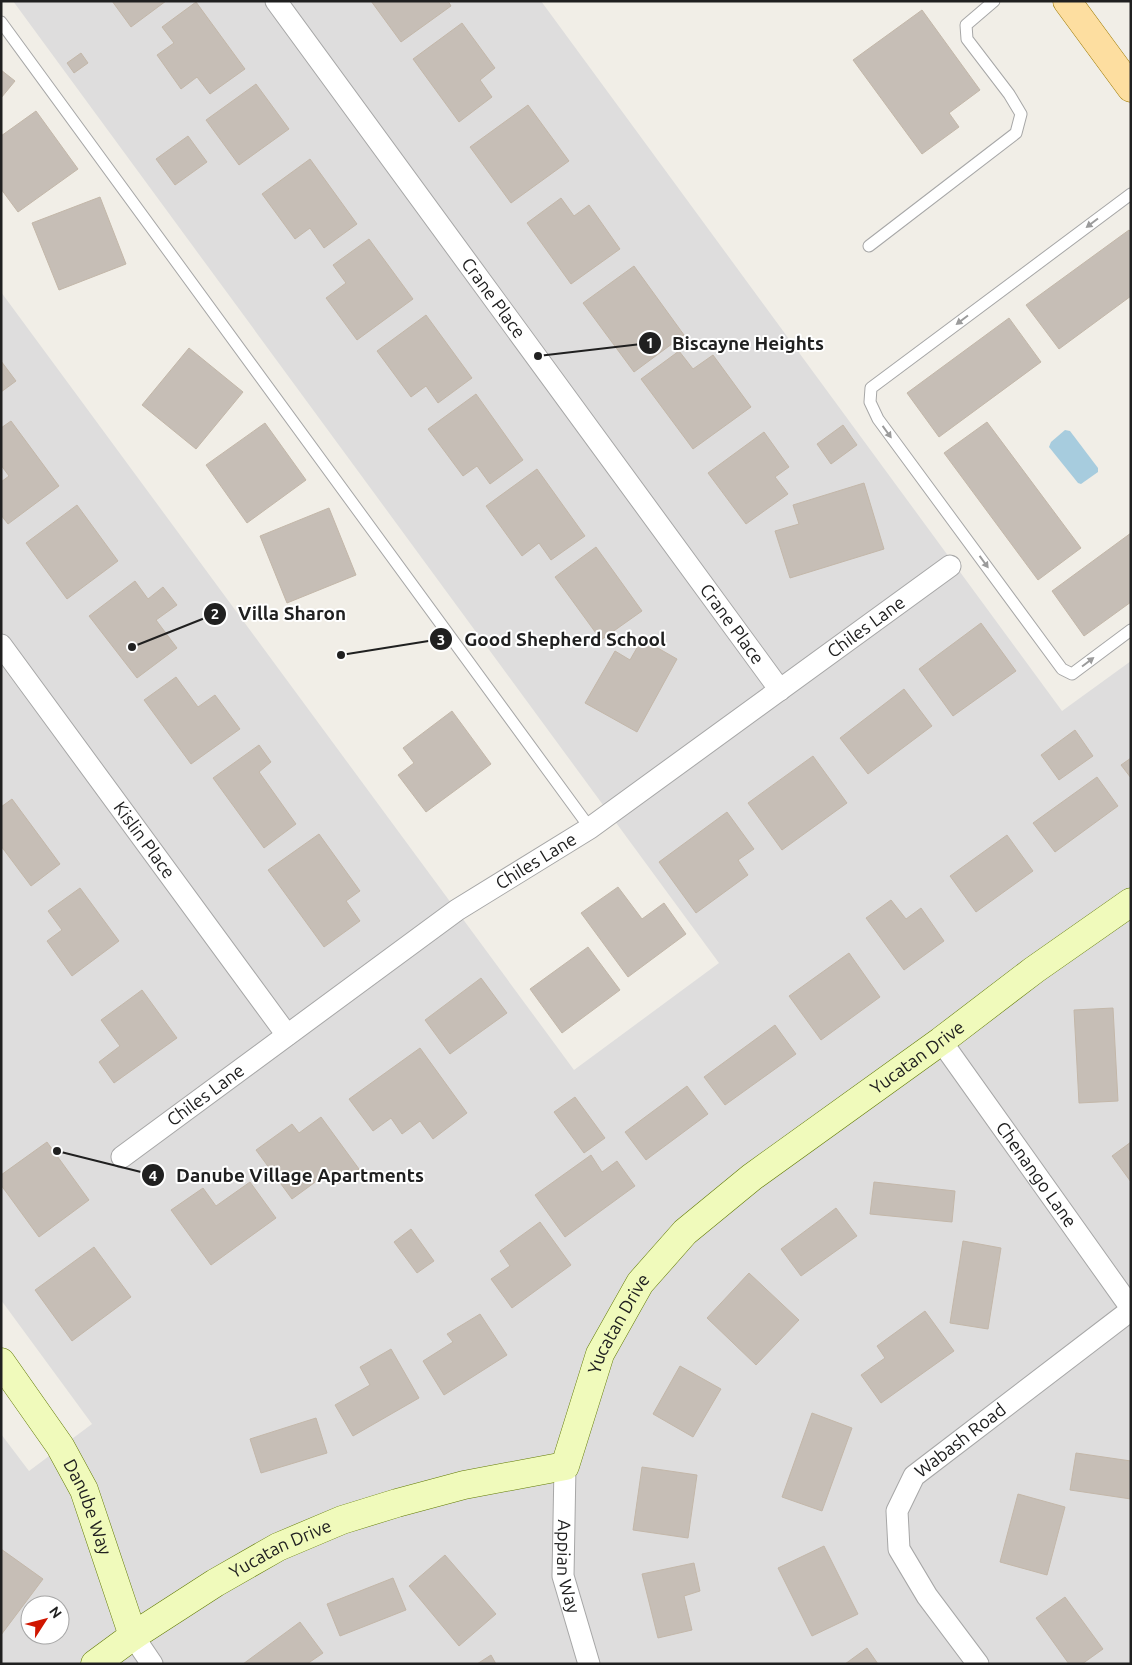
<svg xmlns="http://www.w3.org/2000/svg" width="1132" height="1665" viewBox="0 0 1132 1665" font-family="Ubuntu,sans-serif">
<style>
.residential{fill:#dedddd;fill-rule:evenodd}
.water{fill:#a7ccde}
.building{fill:#c6beb6;stroke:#c3b7a9}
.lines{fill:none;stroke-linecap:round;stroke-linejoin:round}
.lane-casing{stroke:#a7a7a7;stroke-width:13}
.street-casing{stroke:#a7a7a7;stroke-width:23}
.secondary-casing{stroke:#617a04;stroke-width:29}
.primary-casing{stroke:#9c7900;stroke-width:29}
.lane{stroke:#fff;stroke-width:11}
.street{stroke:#fff;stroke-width:21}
.secondary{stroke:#f0fabb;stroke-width:28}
.primary{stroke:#fddea0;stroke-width:28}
.oneway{fill:#9b9b9b}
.labels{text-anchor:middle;stroke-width:4;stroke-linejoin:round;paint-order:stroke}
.street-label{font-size:18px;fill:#202020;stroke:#fff}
.leader{fill:none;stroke:#202020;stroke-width:2}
.callout-dot{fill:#202020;stroke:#fff;stroke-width:2}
.mark-label{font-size:15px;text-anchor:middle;font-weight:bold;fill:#fff}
.callout-label{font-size:19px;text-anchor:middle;font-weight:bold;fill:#202020;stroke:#fff;stroke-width:4;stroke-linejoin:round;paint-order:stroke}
</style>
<rect width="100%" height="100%" fill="#f1eee7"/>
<path class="residential" d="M13,1H541L1062,711L1131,661V1664H1V1434L29,1471L92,1424L1,1300V292L574,1070L719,963ZM30,1605H60V1635H30Z"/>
<path class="water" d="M1065,430L1070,431L1098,468V472L1081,484L1078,483L1049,447L1051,442Z"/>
<path class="building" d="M112,1H166L131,27Z
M371,1H448L451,6L401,42Z
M196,2L245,69L210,94L197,77L181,89L157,55L174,43L162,27Z
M922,10L980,90L949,113L959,127L922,154L853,60Z
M462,23L495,68L480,80L492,97L459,122L413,59Z
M81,53L88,63L74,73L67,63Z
M1,70L15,81L1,98Z
M256,84L289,129L239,165L206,120Z
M528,105L569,161L511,203L470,147Z
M36,111L78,169L18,212L1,189V136Z
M188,136L207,162L175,185L156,159Z
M310,159L357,224L324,248L310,228L295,239L262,194Z
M100,197L126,264L59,290L32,223Z
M561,198L574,216L589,205L620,249L571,284L527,223Z
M1129,230L1131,232V296L1059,349L1026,305Z
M369,239L413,299L357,340L326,298L346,283L333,265Z
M634,266L684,335L634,372L583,303Z
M426,315L472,378L438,403L426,386L411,397L377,351Z
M1009,318L1041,362L939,437L907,393Z
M189,348L243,392L196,449L142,405Z
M679,351L693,369L713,355L751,407L693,449L641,379Z
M1,361L16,381L1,392Z
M476,394L523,460L490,484L477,466L463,476L428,429Z
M11,421L59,486L8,524L1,515V482L9,476L1,465V428Z
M987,422L1081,548L1038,580L944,453Z
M265,423L306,480L247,523L206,465Z
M843,425L857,445L831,464L817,444Z
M764,432L789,467L775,477L788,494L746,524L708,473Z
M537,469L585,536L551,560L539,543L522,556L486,506Z
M864,483L884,549L790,578L775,531L799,524L793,505Z
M77,505L118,561L67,599L26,543Z
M329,508L356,575L287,603L260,536Z
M1131,533V602L1084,636L1052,591Z
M596,547L642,611L601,640L555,577Z
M135,581L148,599L163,587L177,605L156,620L177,648L137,678L89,616Z
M981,623L1016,671L953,716L919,669Z
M642,639L677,659L637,732L585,703L615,651L630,660Z
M176,677L198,707L215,695L240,729L191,764L144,700Z
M904,689L932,726L868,774L840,738Z
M452,711L491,764L426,812L398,775L414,763L403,748Z
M1075,730L1093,756L1059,780L1041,755Z
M259,745L271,762L259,772L296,824L264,848L213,778Z
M813,756L847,803L782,850L748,803Z
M1131,758V778L1121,765Z
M1097,777L1118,806L1055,852L1033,823Z
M12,799L60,864L31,886L1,846V807Z
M727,812L754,849L738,860L748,875L696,913L659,862Z
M319,834L360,891L346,901L360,921L324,947L268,870Z
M1007,835L1033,871L976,912L950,876Z
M618,887L642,919L664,903L686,934L628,977L581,913Z
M80,888L119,941L72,976L47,941L62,930L48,911Z
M891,900L906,919L921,908L944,941L904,970L866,918Z
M588,947L620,990L562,1033L530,989Z
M849,953L880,997L821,1040L789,996Z
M481,978L507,1013L450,1054L425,1020Z
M142,990L177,1038L114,1083L99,1062L120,1046L101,1020Z
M1113,1008L1118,1101L1079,1103L1074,1010Z
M775,1025L796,1054L725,1105L704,1077Z
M420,1048L467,1113L433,1139L420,1121L402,1134L391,1118L373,1131L349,1099Z
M687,1086L708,1114L646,1160L625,1132Z
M575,1097L605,1138L584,1153L554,1112Z
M321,1117L359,1169L338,1184L329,1172L292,1199L256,1150L292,1124L299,1133Z
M47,1142L89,1200L39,1237L1,1185V1175Z
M1131,1142V1182L1112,1156Z
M591,1155L602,1172L617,1161L635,1186L565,1237L535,1195Z
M250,1182L276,1218L211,1265L171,1210L203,1188L216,1206Z
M874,1182L955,1191L952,1222L870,1214Z
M836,1208L857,1236L801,1276L781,1249Z
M540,1222L571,1265L512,1308L491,1279L510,1266L500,1251Z
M411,1229L434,1261L417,1273L394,1242Z
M963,1241L1001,1248L988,1329L950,1323Z
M94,1247L131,1297L72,1341L35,1290Z
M749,1273L799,1320L756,1365L707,1318Z
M925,1311L954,1351L881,1403L861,1375L885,1358L877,1346Z
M480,1314L507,1355L444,1395L423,1361L453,1342L447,1334Z
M391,1349L419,1398L353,1436L335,1405L370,1385L360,1367Z
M680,1366L721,1389L693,1437L653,1414Z
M812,1413L852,1428L822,1511L782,1497Z
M316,1418L327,1453L261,1473L250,1439Z
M1076,1453L1131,1461V1499L1070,1490Z
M642,1467L697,1475L688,1538L633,1530Z
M1018,1494L1065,1507L1047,1575L1000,1562Z
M824,1546L858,1614L812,1636L778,1568Z
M1,1549L43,1579L1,1635Z
M445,1555L496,1614L459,1646L409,1586Z
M694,1563L700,1591L684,1596L692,1630L658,1638L642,1574Z
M393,1578L406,1610L340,1636L327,1604Z
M1065,1597L1103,1649L1082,1664H1069L1036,1618Z
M300,1622L323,1653L307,1664H243Z
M867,1648L878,1664H845Z
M491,1655L496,1664H477Z"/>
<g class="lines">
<defs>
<path id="lane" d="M1,22L590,828
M1131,194L871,388L870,402L878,419L1062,669L1072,674L1131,630
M869,246L1016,133L1021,114L1009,94L967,39L966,25L994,1"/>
<g id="street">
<path id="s1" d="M276,1L780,690"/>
<path id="s2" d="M1,645L287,1035"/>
<path id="s3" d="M941,1041L1131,1308"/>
<path id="s4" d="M122,1157L457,910L590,828L950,566"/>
<path id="s5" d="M565,1466L563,1576L589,1664"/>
<path d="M133,1636L152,1664"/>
<path id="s6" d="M978,1664L927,1596L899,1549L897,1511L914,1476L1131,1310"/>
</g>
<g id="secondary">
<path id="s7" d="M1,1362L60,1446L84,1490L133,1636"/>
<path id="s8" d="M95,1664L133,1636L215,1583L278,1547L342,1520L397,1503L464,1485L565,1466L600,1354L640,1283L685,1232L752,1177L941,1041L1034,970L1131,902"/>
</g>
<path id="primary" d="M1067,1L1131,88"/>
</defs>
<use href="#lane" class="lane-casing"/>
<use href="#street" class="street-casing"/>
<use href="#secondary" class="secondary-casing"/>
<use href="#primary" class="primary-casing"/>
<use href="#lane" class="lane"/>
<use href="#street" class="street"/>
<use href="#secondary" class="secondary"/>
<use href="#primary" class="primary"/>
</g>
<defs><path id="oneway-solid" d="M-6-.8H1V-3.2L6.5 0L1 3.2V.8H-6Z" transform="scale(1.25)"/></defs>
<g class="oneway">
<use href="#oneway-solid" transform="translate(1092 223) rotate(143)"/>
<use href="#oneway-solid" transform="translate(962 320) rotate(143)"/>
<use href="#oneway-solid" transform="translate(887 432) rotate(54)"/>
<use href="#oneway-solid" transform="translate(984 562) rotate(54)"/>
<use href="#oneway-solid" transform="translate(1088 662) rotate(-37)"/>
</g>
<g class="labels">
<g class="street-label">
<text dy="6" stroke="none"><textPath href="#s1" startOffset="368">Crane Place</textPath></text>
<text dy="6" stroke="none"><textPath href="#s1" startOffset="772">Crane Place</textPath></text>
<text dy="6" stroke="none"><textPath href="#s4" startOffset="914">Chiles Lane</textPath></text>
<text dy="6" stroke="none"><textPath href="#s2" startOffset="242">Kislin Place</textPath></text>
<text dy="6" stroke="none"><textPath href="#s4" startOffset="509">Chiles Lane</textPath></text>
<text dy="6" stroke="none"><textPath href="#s8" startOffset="1074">Yucatan Drive</textPath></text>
<text dy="6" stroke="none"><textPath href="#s4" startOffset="104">Chiles Lane</textPath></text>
<text dy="6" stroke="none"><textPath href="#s3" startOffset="164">Chenango Lane</textPath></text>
<text dy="6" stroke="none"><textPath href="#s8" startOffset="669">Yucatan Drive</textPath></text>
<text dy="6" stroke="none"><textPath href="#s6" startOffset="275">Wabash Road</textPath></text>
<text dy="6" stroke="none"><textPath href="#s7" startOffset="170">Danube Way</textPath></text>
<text dy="6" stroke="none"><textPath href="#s8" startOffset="219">Yucatan Drive</textPath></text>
<text dy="6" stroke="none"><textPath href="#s5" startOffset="101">Appian Way</textPath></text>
</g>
</g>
<path class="leader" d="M538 356L650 343M132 647L215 614M341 655L441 639M57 1151L153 1175"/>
<g class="callout-dot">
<circle cx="538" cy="356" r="5"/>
<circle cx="132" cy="647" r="5"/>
<circle cx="341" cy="655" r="5"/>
<circle cx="57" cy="1151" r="5"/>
<circle cx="650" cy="343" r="12"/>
<circle cx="215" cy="614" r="12"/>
<circle cx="441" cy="639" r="12"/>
<circle cx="153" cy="1175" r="12"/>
</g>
<g class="mark-label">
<text x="650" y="348">1</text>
<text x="215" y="619">2</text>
<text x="441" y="645">3</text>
<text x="153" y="1181">4</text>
</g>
<g class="callout-label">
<text x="748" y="350">Biscayne Heights</text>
<text x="292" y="620">Villa Sharon</text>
<text x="565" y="646">Good Shepherd School</text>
<text x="300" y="1182">Danube Village Apartments</text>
</g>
<rect width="1132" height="1665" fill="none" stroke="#202020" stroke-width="5"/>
<g transform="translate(45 1620) rotate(54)"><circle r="24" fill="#ffffff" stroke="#a6a6a6"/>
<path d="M0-4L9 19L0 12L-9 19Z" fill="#d01600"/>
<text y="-8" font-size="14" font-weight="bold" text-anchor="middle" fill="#202020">N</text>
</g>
</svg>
